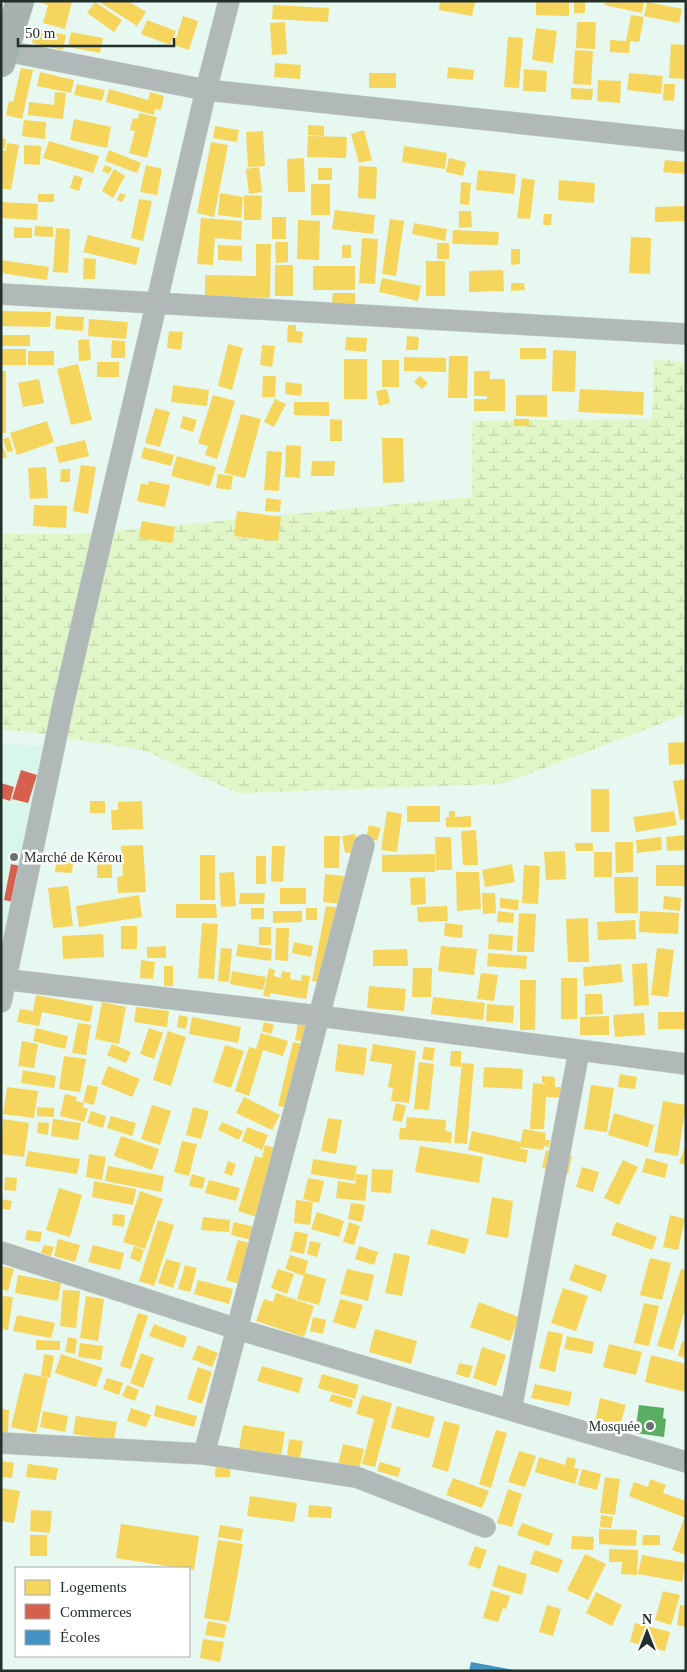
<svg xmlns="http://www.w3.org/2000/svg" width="687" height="1672" viewBox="0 0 687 1672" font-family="Georgia,serif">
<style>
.built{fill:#d8f6e9}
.wetland{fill:url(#wetland-marsh)}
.homes{fill:#f6d55c}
.shops{fill:#d6604d}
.schools{fill:#4393c3}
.public{fill:#5aae61}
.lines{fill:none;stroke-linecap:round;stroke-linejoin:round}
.minor-casing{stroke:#c5d2cc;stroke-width:22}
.primary-casing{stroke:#c5d2cc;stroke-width:29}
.minor{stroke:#b0b9b7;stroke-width:21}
.primary{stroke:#a6b2af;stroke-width:28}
.poi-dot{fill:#67756f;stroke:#fff;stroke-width:2}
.labels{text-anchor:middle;stroke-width:5;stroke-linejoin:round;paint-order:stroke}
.poi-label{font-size:14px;fill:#232f2a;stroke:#fff;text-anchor:start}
</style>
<defs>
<pattern id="wetland-marsh" width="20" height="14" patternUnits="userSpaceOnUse" patternTransform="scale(1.25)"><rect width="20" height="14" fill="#e0f6c7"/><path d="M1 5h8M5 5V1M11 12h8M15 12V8" fill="none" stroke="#c0d3ab"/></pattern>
</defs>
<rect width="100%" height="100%" fill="#e6f8f0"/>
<path class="built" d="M1,743L50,747L1,967Z"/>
<path class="wetland" d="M654,359L686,362V714L502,784L238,793L143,750L24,731L1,730V534H82L472,497V421L652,419Z"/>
<path class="homes" d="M36,1H72L65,29L43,23L48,5Z
M102,1H128L146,12L137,26L101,3Z
M440,1L475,2L472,16L439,10Z
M536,1H569V16L536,15Z
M574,1H585V13H574Z
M605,1H644L642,13L604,5Z
M95,2L122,20L114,32L87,13Z
M647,2L682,9L679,23L644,16Z
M273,5L329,8L328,22L272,19Z
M631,15L644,17L639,42L630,41L629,53L610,52V40L626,41Z
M183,16L198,21L189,50L174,45Z
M147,20L176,31L170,45L141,34Z
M285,22L287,54L272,55L270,23Z
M577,22H596L595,49L576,48Z
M35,28L66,35L63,50L32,43Z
M536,28L557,31L553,63L532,60Z
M71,32L103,38L100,53L68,47Z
M508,37L523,38L519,88L504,87Z
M671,44L686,45V79L669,78Z
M575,50L593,51L591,85L573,84Z
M275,63L301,65L300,79L274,77Z
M448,67L474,70L473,80L447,78Z
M21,68L33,70L22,119L6,115L9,101L13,102Z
M524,69L547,71L546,92L523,91Z
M40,72L74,80L71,93L37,86Z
M369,73H396V88H369Z
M629,73L663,76L661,94L627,90Z
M598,80L621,81L620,103L597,101Z
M77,84L105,90L102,101L74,95Z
M664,84H675L674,101L663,100Z
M571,88L593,89L592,100L571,99Z
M109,89L148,100L150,92L164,96L161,110L155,109L154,115L106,102Z
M55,92L66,93L63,119L28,115L29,102L54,105Z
M139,113L157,117L147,158L129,153L135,131L130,130L133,118L138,119Z
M74,119L111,127L107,148L70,140Z
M24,120L46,122L45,139L22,136Z
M308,125L324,126V136L308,135Z
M215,126L239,130L237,142L213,138Z
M364,130L372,160L359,163L351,134Z
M263,131L265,166L248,167L246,132Z
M308,136L347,137L346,158L307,157Z
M1,138L6,139L5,149L1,148Z
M49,141L99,156L93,173L43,158Z
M211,142L228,145L214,217L197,213Z
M7,143L19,145L11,190L1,188V150L6,151Z
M24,145L41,146L40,165L24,164Z
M404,146L447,153L445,169L402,162Z
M109,150L141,163L137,173L105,161Z
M304,158L305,192H288L287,159Z
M449,158L466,162L463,176L446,172Z
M665,160L686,162V174L663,172Z
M105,165L112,168L109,174L102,171Z
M146,165L162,169L157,195L140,192Z
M359,166L377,167L376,199L358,198Z
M259,167L262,192L249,194L246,169Z
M318,168H332V180H318Z
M114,169L125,176L113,198L102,191Z
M478,170L516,174L514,194L476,190Z
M74,175L83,178L79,191L70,188Z
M522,178L535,180L530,219L517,218Z
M559,180L595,183L594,203L558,200Z
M461,182L471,183L469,205L460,204Z
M311,184H330V215H311Z
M120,193L126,195L122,202L117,200Z
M220,193L243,197L241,218L218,215Z
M38,194H54V202H38Z
M244,195L262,196L261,220H244Z
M139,199L152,201L143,241L131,238Z
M1,202L38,204L37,220L1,218Z
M686,206V221L655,222V207Z
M335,210L375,215L373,234L332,229Z
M459,211H471L472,227L459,228Z
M544,214H552L551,225H543Z
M272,217H286V239H272Z
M201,218L242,221L241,240L215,238L213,265L197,264Z
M390,219L404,221L396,276L382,274Z
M298,220L320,221L319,260L297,259Z
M414,223L447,229L445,241L412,234Z
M35,226L53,227V237L34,236Z
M14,227L32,228V238H14Z
M56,228L70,229L68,273L53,272Z
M453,230L499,232L498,245L452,244Z
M88,235L140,248L136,265L83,252Z
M631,237L651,238L650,274L629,273Z
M362,238L378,239L375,284L359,283Z
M275,242H288V262L276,263Z
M437,243H449V259H437Z
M256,244H271L270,298L205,296V275L256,276Z
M218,245L242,246V261L218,260Z
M342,245H351V258H342Z
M511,249H520V264L511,265Z
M84,258L96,259L95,279H83Z
M1,260L49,267L47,280L1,273Z
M426,261H445V296H426Z
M275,265H293V296H275Z
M313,266H355V290H313Z
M503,270L504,291L469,292V271Z
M382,278L421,286L418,301L379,292Z
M511,283H524L525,290L511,291Z
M333,293H355V304L332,303Z
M1,311L51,312L50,327L1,326Z
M56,316L84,317L83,331L55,329Z
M89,319L128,322L126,339L88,336Z
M288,325H296V331L303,332L302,343L287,342Z
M169,331L183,332L181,350L167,348Z
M1,335H30V346H1Z
M407,336L419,337L418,350H406Z
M346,337L367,338L366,352L345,350Z
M89,339L91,360L79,361L78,340Z
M112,340L125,341V358H111Z
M228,344L243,348L232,390L218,386Z
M262,345L275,346L272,367L260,365Z
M520,348H546V359H520Z
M1,349H26V365H1Z
M553,350L576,351L575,392L552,391Z
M28,351H54V365H28Z
M449,356H468L467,398H448Z
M404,357L446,358V372L404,371Z
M344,359H367V399H344Z
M382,360H399V387H382Z
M97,362H119V377H97Z
M78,364L92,420L71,425L57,369Z
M1,371H6V433H1Z
M474,371H490V379H505V411H474V399H487V396H474Z
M263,376H276L275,397H262Z
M420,376L428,383L422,389L414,382Z
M39,379L44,403L23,407L18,383Z
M286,382L302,384L301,396L285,394Z
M173,385L209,390L207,406L171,402Z
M387,389L390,403L379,406L376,391Z
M580,389L644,392L643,415L578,412Z
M213,395L235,401L217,459L205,455L208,446L198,443Z
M516,395H547V417L516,416Z
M275,399L286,404L274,427L264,422Z
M294,402H329V416L294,415Z
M155,408L170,412L160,447L145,443Z
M241,414L261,419L245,478L224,473Z
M183,416L197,420L193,432L180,428Z
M330,419L342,420V441H330Z
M514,419H529V426H514Z
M47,421L54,442L17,455L10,433Z
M9,437L13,451L7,452L3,439Z
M382,438H403L404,482L383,483Z
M85,440L89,456L59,463L55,447Z
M1,442L7,457L1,459Z
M286,445L301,446L300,478L285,477Z
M144,447L174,455L171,466L141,458Z
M267,451L282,452L279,491L264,490Z
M177,456L216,467L210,486L171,476Z
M312,461H335L334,476H311Z
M81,465L96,467L88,514L73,511Z
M46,467L48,498L30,499L28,468Z
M61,469H70V482H60Z
M218,474L233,476L231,490L216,488Z
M149,481L170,485L165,507L137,501L141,483L148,485Z
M266,498L281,500L280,512L265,511Z
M34,505L67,506L66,528L33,526Z
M237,511L281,517L278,541L234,536Z
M142,521L175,527L172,543L139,538Z
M686,742V764L669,765L668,743Z
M686,779V819L680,820L673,781Z
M591,789H609V832H591Z
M90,801H105V813H90Z
M142,801L143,829L112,830L111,810H118V802Z
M407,806H440V822H407Z
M387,811L402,814L397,852L381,850Z
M449,811H455V817L471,816V827H446V817H449Z
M674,811L677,825L636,832L633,817Z
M369,825L381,828L377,841L366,837Z
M476,830L478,865H463L461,831Z
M355,834L357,852L345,853L342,836Z
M686,835V850L667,851L666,837Z
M324,836H340L339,868H324Z
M435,837H451L452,870H436Z
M661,837L662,850L637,853L636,840Z
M615,842H633V872L616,873Z
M575,843H593V851H576Z
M143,845L146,892L118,893L117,877L123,876L121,846Z
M272,846H285L283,882L271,881Z
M565,851L566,879L546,880L544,852Z
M594,852H612V877H594Z
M57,853L74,855L72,873L55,872Z
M435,854V872H382V855Z
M200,855H215V900H200Z
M256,856H266V884H256Z
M97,864H112V878H97Z
M512,864L515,882L485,887L482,870Z
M524,865L540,866L538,904L522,903Z
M656,865H686V886H656Z
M234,872L236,906L221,907L219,873Z
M456,872H479L481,909L457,911Z
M325,874L344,876L342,904L323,902Z
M425,877L426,904L411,905L410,878Z
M614,877H638V913H615Z
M68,886L73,926L53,928L48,888Z
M280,888H306V904H280Z
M240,893H265L264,904H239Z
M482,893H495L496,913L483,914Z
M139,895L142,917L79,927L76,906Z
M664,896L681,898L680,911L663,909Z
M500,898L519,900L518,910L500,908Z
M176,904H216L217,918H176Z
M326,906L341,908L327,984L312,981Z
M447,906L448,921L418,922L417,907Z
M251,908H264V919H251Z
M306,908H317V920H306Z
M273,911H302V922L273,923Z
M498,911L514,913L513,923L497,922Z
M640,911L679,913L678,934L639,932Z
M519,913L536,914L534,952H517Z
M588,918L589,962H568L566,919Z
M635,920L636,939L598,940L597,922Z
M202,923L218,924L214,979L198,978Z
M445,923L463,925L462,938L444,936Z
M121,926H137V949H121Z
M259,927H271V945H259Z
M276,928H289L288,961L275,960Z
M103,934L104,957L63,959L62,936Z
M489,934L513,936L512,951L488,949Z
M294,942L313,946L311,957L292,953Z
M238,944L272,949L271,961L236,956Z
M166,946V958H147V947Z
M441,946L477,949L474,975L438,971Z
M221,948L232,949L229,982L218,981Z
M657,948L674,950L668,997L651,995Z
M407,949L408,966H373V950Z
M488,953L527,956L526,969L487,966Z
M141,960L155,962L153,979L140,978Z
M647,963L649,1005L634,1006L632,964Z
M621,964L623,982L584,986L583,967Z
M164,966H173V986H164Z
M269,968L275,970L274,976L281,978L282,971L291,973L290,979L301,981L302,975L310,976L306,999L270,993V997L263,996Z
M413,968H432L431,997H412Z
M232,971L266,977L263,990L230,984Z
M481,973L498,975L494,1001L477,999Z
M561,978H577V1019H561Z
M520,980H536L535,1030H520Z
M369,986L406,989L404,1011L367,1008Z
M585,994H602L603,1014L585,1015Z
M36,995L93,1006L90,1022L42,1012L39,1026L17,1022L20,1009L33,1011Z
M433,997L485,1003L483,1020L431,1014Z
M102,1002L126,1007L119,1044L95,1039Z
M487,1004L514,1006L513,1023L486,1021Z
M136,1007L169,1011L167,1027L134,1022Z
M658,1012H686V1029H658Z
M644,1013L645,1035L615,1037L613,1015Z
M179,1015L188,1017L186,1029L177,1027Z
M609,1016V1035H580V1017Z
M192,1017L241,1027L238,1043L189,1034Z
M264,1022L274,1025L271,1034L262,1031Z
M78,1023L91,1025L86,1055L72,1053Z
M298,1024L309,1026L305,1042L295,1040Z
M36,1028L68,1036L65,1049L33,1041Z
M149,1028L163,1033L154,1059L140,1054Z
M168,1031L186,1037L171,1086L153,1080Z
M261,1033L288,1041L283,1056L263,1050L249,1096L235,1091L249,1047L256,1049Z
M22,1041L38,1044L34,1068L18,1066Z
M293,1042L308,1045L293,1109L278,1106Z
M112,1044L131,1052L126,1063L107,1055Z
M338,1044L367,1048L364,1075L335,1071Z
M373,1044L416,1051L409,1103L391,1101L393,1088L388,1087L392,1064L370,1061Z
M225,1045L244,1051L231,1088L213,1082Z
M424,1047L435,1048L433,1061L422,1059Z
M451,1051H461V1067L450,1066Z
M64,1056L86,1059L80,1092L59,1089Z
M419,1062L434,1064L429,1110L414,1109Z
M462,1063L474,1064L467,1144L454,1143Z
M108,1066L140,1079L132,1097L101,1084Z
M484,1067L523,1069L522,1089L483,1087Z
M23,1070L56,1076L54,1088L21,1083Z
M620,1074L637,1077L635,1089L618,1087Z
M542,1076L555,1077V1087H566L565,1098L546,1097L544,1129H530L533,1083L547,1084L542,1082Z
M87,1085L98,1087L94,1105L83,1102Z
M591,1085L614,1088L607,1132L584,1129Z
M7,1087L38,1091L34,1118L3,1114Z
M65,1094L77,1097L76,1101L84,1103L83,1107L88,1109L84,1122L60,1116Z
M244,1097L280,1115L272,1130L236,1113Z
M663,1101L686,1105L678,1156L654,1152Z
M396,1103L406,1106L402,1122L392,1120Z
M152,1105L171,1111L160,1145L141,1139Z
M37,1107L54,1108V1117L37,1116Z
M193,1107L209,1111L201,1139L186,1135Z
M91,1111L106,1116L103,1128L87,1123Z
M614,1113L654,1125L648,1147L608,1135Z
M111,1116L136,1123L132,1136L107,1128Z
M407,1117L446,1120L445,1131L452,1132L451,1143L399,1139L400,1128H406Z
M328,1118L342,1120L336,1154L321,1151Z
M3,1119L29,1123L24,1157L1,1154Z
M53,1119L81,1123L78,1140L51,1136Z
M38,1122L49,1123L48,1135L37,1133Z
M222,1122L243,1131L239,1140L218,1130Z
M247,1127L268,1135L262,1150L242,1141Z
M523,1129L546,1133L545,1140H550L549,1147L544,1146L543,1150L520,1147L519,1148L528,1150L526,1163L468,1150L472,1131L521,1142Z
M121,1136L159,1149L152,1170L114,1156Z
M182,1141L197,1144L189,1176L174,1172Z
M686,1144V1165L679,1163Z
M265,1145L282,1150L261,1218L238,1211L255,1156L262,1158Z
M420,1146L483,1157L479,1183L415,1172Z
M546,1150L572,1156L568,1174L542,1168Z
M28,1151L80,1159L77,1174L25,1166Z
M89,1154L106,1157L102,1180L86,1177Z
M646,1158L668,1164L665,1178L642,1172Z
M313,1159L357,1166L354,1181L311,1174Z
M623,1160L638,1167L619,1205L604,1198Z
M228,1161L236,1164L232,1176L224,1173Z
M108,1166L164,1176L161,1192L105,1181Z
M582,1167L599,1172L593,1192L576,1187Z
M372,1169L393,1170L391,1193L371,1192Z
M192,1174L205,1178L203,1189L189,1186Z
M356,1174L368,1175L365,1201L336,1198L338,1181L355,1184Z
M5,1177L17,1178L16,1191L4,1190Z
M308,1178L324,1181L319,1203L303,1199Z
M209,1180L240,1188L236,1201L205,1193Z
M94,1181L136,1189L133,1205L92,1197Z
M59,1188L82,1195L70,1237L46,1230Z
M140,1191L163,1199L145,1249L123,1242Z
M492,1197L513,1201L508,1238L486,1234Z
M1,1199L12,1201L10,1210L1,1209Z
M296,1200L313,1202L310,1225L294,1223Z
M351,1203L365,1205L362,1222L348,1219Z
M317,1212L344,1221L339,1237L311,1229Z
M113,1214L125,1215L124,1227L112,1225Z
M670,1215L685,1219L678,1250L663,1247Z
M203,1217L230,1220L229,1232L201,1230Z
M158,1220L174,1225L154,1286L139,1281Z
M234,1222L259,1228L256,1241L231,1235Z
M349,1222L360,1226L354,1245L343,1242Z
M616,1222L657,1237L652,1250L611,1235Z
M431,1229L469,1239L465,1254L427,1244Z
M27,1230L42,1232L40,1242L25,1240Z
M295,1231L308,1234L304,1254L290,1251Z
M58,1239L80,1245L75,1262L54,1256Z
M238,1240L254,1244L242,1285L226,1280Z
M310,1241L321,1243L317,1257L307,1254Z
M44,1245L54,1247L51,1256L41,1253Z
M93,1245L124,1253L120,1270L88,1262Z
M134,1246L144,1250L140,1262L130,1258Z
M359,1246L378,1252L374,1265L355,1259Z
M394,1253L410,1256L402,1296L385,1293Z
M290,1255L308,1261L305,1273L326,1279L319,1305L297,1299L304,1276L285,1269Z
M650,1258L671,1263L662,1300L640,1295Z
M166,1259L181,1263L173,1288L158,1283Z
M575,1264L607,1275L601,1292L569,1280Z
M185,1265L197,1268L190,1292L178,1289Z
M1,1266L14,1269L8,1291L1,1289Z
M278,1269L294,1274L287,1294L271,1288Z
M347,1269L374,1275L368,1301L340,1294Z
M681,1269L686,1270V1306L673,1350L657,1346Z
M18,1275L61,1283L58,1301L15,1293Z
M198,1280L233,1289L229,1304L194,1294Z
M563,1288L588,1296L576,1331L551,1323Z
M63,1290L80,1291L76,1328L60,1326Z
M276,1293L314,1306L304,1337L256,1321L264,1299L273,1302Z
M2,1296L13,1297L8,1330L1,1329Z
M86,1296L104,1299L98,1341L80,1338Z
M340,1299L363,1305L355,1329L333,1322Z
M479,1302L519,1317L510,1341L470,1327Z
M644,1303L659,1306L649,1346L634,1343Z
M138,1313L148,1316L131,1369L120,1366Z
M17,1315L55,1323L51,1338L13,1331Z
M313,1317L326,1320L323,1334L310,1331Z
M154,1324L187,1337L183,1348L149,1336Z
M375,1329L417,1341L411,1364L369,1352Z
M548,1331L563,1334L555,1372L539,1368Z
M567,1336L594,1342L592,1354L564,1349Z
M68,1337L77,1339L75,1354L65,1352Z
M36,1340L60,1341V1350H36Z
M682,1341L686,1342V1358L678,1356Z
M80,1343L103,1346L101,1360L78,1357Z
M609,1344L642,1352L636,1375L603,1367Z
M198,1345L218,1353L212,1367L192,1359Z
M482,1347L506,1355L496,1386L473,1378Z
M141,1353L154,1358L143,1388L130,1383Z
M44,1354L54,1356L50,1378L41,1376Z
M61,1354L103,1368L96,1387L55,1373Z
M651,1355L686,1364V1392L645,1382Z
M459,1363L473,1366L469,1378L456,1374Z
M262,1366L303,1378L299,1393L257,1381Z
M198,1367L212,1372L202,1404L187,1399Z
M24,1373L48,1378L36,1433L11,1427Z
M322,1374L359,1385L355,1399L318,1388Z
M107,1378L123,1383L119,1395L103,1389Z
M535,1384L572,1392L569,1406L531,1398Z
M127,1385L139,1390L135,1401L122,1396Z
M332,1394L353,1400L351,1408L329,1401Z
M362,1395L392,1403L375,1467L362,1464L374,1419L356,1414Z
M600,1398L626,1405L619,1428L595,1422Z
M156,1405L197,1416L194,1427L154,1416Z
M397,1406L435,1417L429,1438L391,1428Z
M131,1408L151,1415L146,1427L127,1421Z
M1,1409L9,1410L8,1433H1Z
M43,1411L68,1416L65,1432L40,1427Z
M76,1416L117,1422L114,1440L73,1434Z
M444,1421L460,1425L448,1472L432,1467Z
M243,1425L285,1432L281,1456L239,1449Z
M496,1430L507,1433L491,1488L479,1484Z
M289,1439L303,1441L300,1458L287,1456Z
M343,1444L364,1449L359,1470L338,1465Z
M519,1451L536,1456L525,1487L508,1482Z
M539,1457L565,1465L567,1457L576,1459L574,1468L579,1469L575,1484L535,1472Z
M1,1461L14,1463L12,1478L1,1477Z
M380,1462L401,1468L398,1477L377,1471Z
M216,1463H231L230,1477H215Z
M28,1464L58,1468L56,1480L26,1477Z
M582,1469L601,1474L597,1490L578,1485Z
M605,1477L620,1479L615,1515L600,1513Z
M453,1478L489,1491L482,1508L446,1495Z
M650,1479L666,1485L663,1493L686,1501V1518L629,1496L634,1482L648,1487Z
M1,1488L20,1491L14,1523L1,1521Z
M508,1489L522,1494L512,1527L497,1523Z
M250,1496L297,1503L294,1522L247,1516Z
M309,1505L332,1507L331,1518L308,1517Z
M31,1510L52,1511L50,1533L30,1531Z
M601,1515L613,1517L611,1528L600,1527Z
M684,1519L686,1520V1555L672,1550Z
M522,1523L553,1534L549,1546L517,1535Z
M121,1524L199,1536L194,1570L116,1558Z
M220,1525L243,1529L241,1541L218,1537Z
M599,1529L637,1530L636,1546L599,1544Z
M30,1535H47V1556H30Z
M643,1535H660V1545H642Z
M572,1536L594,1537L593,1550L571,1549Z
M218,1540L243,1544L229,1622L204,1618Z
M475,1546L487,1550L480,1569L468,1565Z
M609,1549L638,1550L637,1575L621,1574L622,1562H609Z
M535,1550L563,1560L558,1573L530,1564Z
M585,1554L606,1564L588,1600L567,1590Z
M642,1555L686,1563L682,1582L638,1574Z
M498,1565L527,1574L522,1595L492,1586Z
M491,1590L510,1596L506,1609L503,1608L498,1622L483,1618Z
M663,1591L680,1595L671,1625L655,1620Z
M596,1592L622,1605L612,1626L586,1613Z
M547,1605L561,1609L553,1636L539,1632Z
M680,1605L686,1606V1627L677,1625Z
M208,1621L227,1625L224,1638L205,1635Z
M635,1623L670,1632L665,1651L630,1642Z
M203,1639L224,1642L220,1662L200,1658Z"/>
<path class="shops" d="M21,770L37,775L28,803L12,799Z
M1,783L14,787L10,801L1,798Z
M11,864L25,867L18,903L4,900Z"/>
<path class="schools" d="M471,1662L514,1670V1671H469Z"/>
<path class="public" d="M639,1405L664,1408L663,1418L666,1419L664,1437L635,1433Z"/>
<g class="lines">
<defs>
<path id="minor" d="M1,50L206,90L686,141
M1,294L686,334
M1,979L319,1016L686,1064
M1,1002L63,705L206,90L229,1
M1,1252L237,1329L686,1462
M511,1410L579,1051
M1,1443L204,1454L356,1477L485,1527
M204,1454L364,845"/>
<path id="primary" d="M1,63L20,1"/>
</defs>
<use href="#minor" class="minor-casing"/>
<use href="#primary" class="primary-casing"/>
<use href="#minor" class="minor"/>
<use href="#primary" class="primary"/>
</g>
<g class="poi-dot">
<circle cx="14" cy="857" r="5"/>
<circle cx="650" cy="1426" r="5"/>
</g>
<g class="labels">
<g class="poi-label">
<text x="24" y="862">Marché de Kérou</text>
<text x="640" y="1431" text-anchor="end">Mosquée</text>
</g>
</g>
<rect width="687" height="1672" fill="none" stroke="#232f2a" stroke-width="5"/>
<rect x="15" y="1567" width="175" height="90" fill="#ffffff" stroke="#a7acaa"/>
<rect x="25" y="1580" width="25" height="15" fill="#f6d55c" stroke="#a7acaa"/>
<text x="60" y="1592" font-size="15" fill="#232f2a">Logements</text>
<rect x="25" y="1604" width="25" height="15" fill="#d6604d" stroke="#a7acaa"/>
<text x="60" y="1617" font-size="15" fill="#232f2a">Commerces</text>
<rect x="25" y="1630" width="25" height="15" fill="#4393c3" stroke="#a7acaa"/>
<text x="60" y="1642" font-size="15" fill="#232f2a">Écoles</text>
<g transform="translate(647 1632)" stroke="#ffffff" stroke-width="4" paint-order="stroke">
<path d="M0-4L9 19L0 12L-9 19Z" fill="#232f2a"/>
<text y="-8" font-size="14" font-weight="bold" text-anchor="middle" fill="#232f2a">N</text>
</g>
<path d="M18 38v8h156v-8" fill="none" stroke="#232f2a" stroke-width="2.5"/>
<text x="25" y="38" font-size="15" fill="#232f2a" stroke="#ffffff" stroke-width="4" paint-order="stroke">50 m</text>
</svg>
